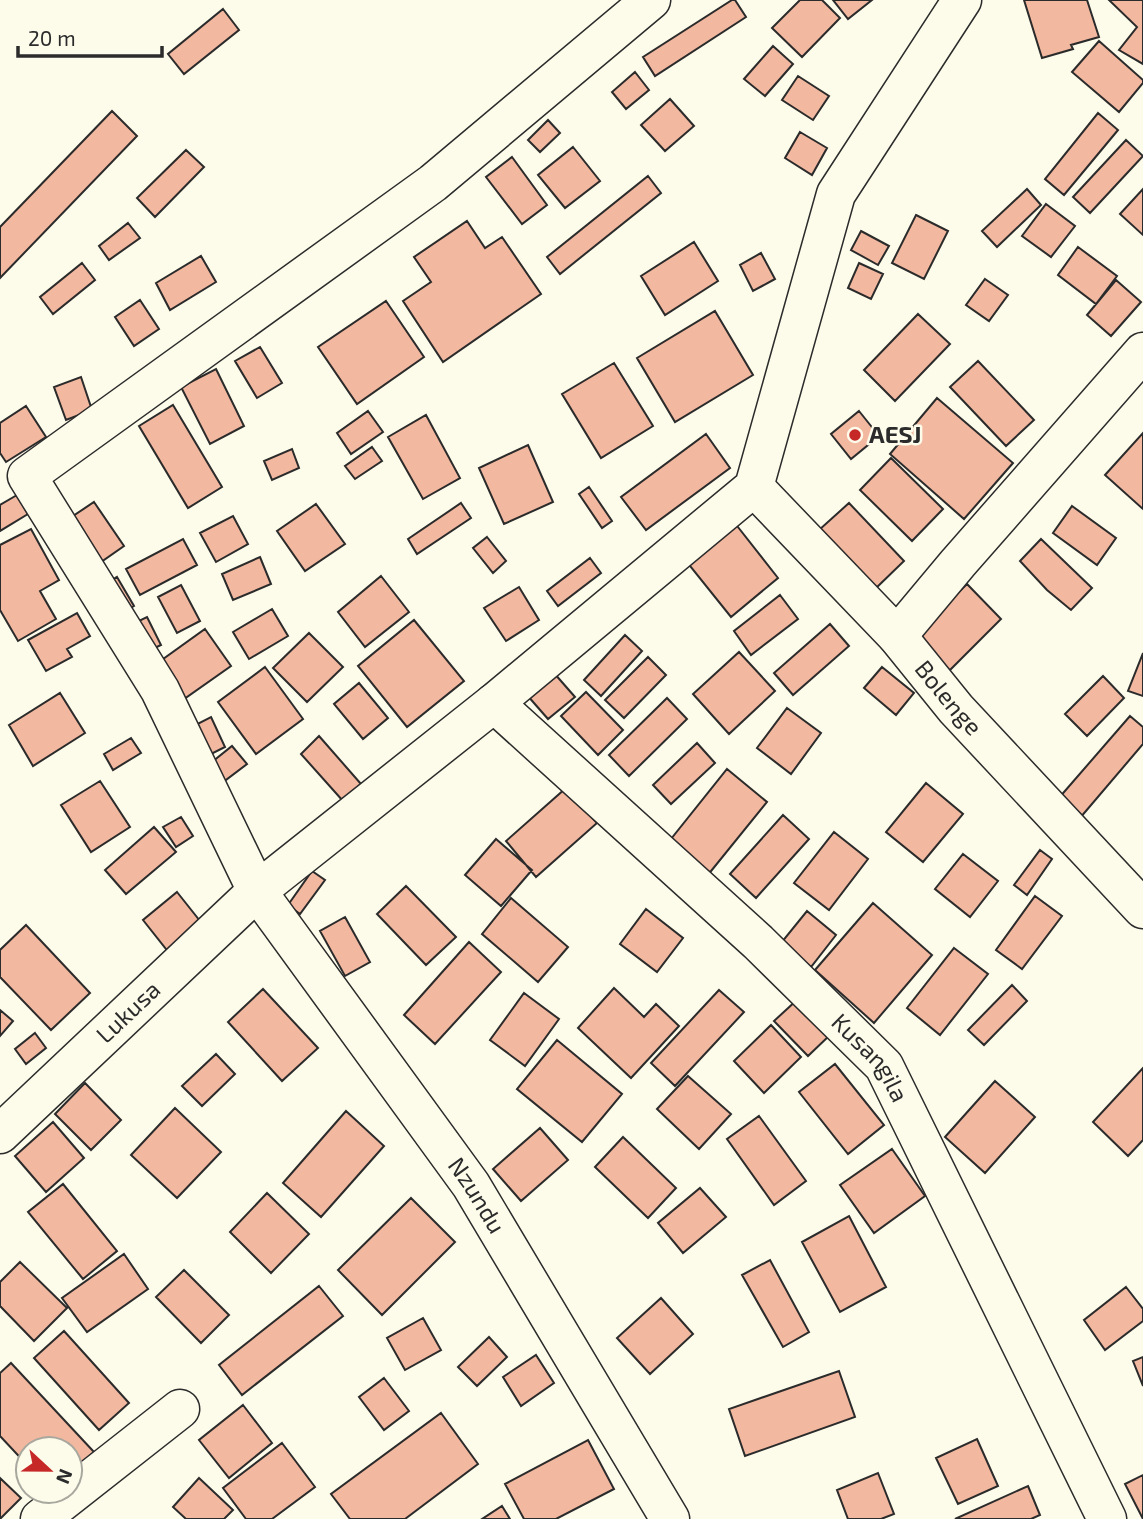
<svg xmlns="http://www.w3.org/2000/svg" width="1143" height="1519" viewBox="0 0 1143 1519" font-family="'Exo 2',sans-serif">
<style>
.building{fill:#f2b8a0;stroke:#2b2b2b;stroke-width:2}
.lines{fill:none;stroke-linecap:round;stroke-linejoin:round}
.minor-casing{stroke:#2b2b2b;stroke-width:41}
.minor{stroke:#fdfbea;stroke-width:38}
.poi-dot{fill:#c62828;stroke:#fdfbea;stroke-width:2.5}
.labels{text-anchor:middle;stroke-width:5;stroke-linejoin:round;paint-order:stroke}
.poi-label{font-size:24px;font-weight:bold;fill:#2b2b2b;stroke:#fdfbea;text-anchor:start}
.street-label{font-size:24px;fill:#2b2b2b;stroke:#fdfbea}
</style>
<rect width="100%" height="100%" fill="#fdfbea"/>
<path class="building" d="M732,0H735L746,17L655,76L643,57Z
M800,0H822L840,18L802,57L772,28Z
M833,0H872L848,19Z
M1024,0H1087L1099,37L1071,45L1073,49L1042,58Z
M1109,0H1143V64L1119,50L1137,27Z
M223,9L239,30L184,74L168,54Z
M1099,41L1143,80V83L1119,112L1072,72Z
M773,46L793,64L765,96L744,79Z
M635,72L649,90L626,109L612,92Z
M798,76L829,96L813,120L782,100Z
M670,99L694,126L665,151L641,125Z
M112,111L137,136L0,278V227Z
M1098,113L1118,130L1064,195L1045,179Z
M548,120L560,133L540,152L528,140Z
M800,132L827,148L812,175L785,158Z
M1126,140L1143,156L1090,213L1073,197Z
M573,147L600,181L565,208L538,175Z
M186,150L204,167L155,217L137,198Z
M512,157L547,205L522,224L486,177Z
M648,176L661,193L560,274L547,257Z
M1027,189L1041,205L997,247L982,231Z
M1143,189V235L1120,214Z
M1046,204L1075,226L1051,257L1022,236Z
M916,215L948,231L924,279L892,263Z
M467,221L485,248L502,237L541,294L443,362L403,301L431,282L414,257Z
M128,223L140,238L109,260L99,246Z
M861,231L889,246L878,265L851,250Z
M694,242L718,281L665,315L641,276Z
M1078,247L1117,276L1096,304L1058,275Z
M761,253L775,279L753,291L740,265Z
M201,256L216,282L170,310L156,283Z
M82,263L95,280L53,314L40,297Z
M859,263L883,274L871,299L848,288Z
M985,279L1008,295L989,321L966,305Z
M1116,280L1141,302L1111,336L1087,315Z
M140,300L159,329L134,346L115,317Z
M386,301L424,357L357,404L318,347Z
M715,311L753,375L675,422L637,358Z
M918,314L950,344L895,401L864,370Z
M260,347L282,383L257,398L235,361Z
M978,361L1034,420L1006,446L950,387Z
M614,363L653,426L601,458L562,394Z
M216,369L244,426L210,444L181,387Z
M81,377L92,410L66,420L54,387Z
M937,398L1013,463L964,519L890,454Z
M173,405L222,487L188,508L139,426Z
M26,406L46,437L6,462L0,453V423Z
M368,411L383,432L351,454L337,433Z
M859,411L879,436L851,459L831,434Z
M426,415L460,478L423,499L388,437Z
M1143,433V509L1105,475Z
M706,434L730,468L646,530L621,497Z
M528,445L553,502L504,524L479,468Z
M372,447L382,461L355,479L345,466Z
M292,449L299,468L272,480L264,461Z
M891,458L943,509L912,541L860,490Z
M589,487L612,521L602,528L579,494Z
M17,495L28,514L0,531V505Z
M94,502L124,546L91,569L61,524Z
M461,503L471,518L417,554L408,539Z
M849,503L904,561L874,590L819,530Z
M316,504L345,544L305,571L277,531Z
M1072,506L1116,538L1097,565L1053,533Z
M233,516L248,544L216,562L200,533Z
M734,522L778,578L731,617L686,561Z
M31,529L59,580L40,591L56,619L18,641L0,610V545Z
M487,537L506,561L493,573L473,548Z
M183,539L197,565L140,595L126,569Z
M1041,539L1092,588L1071,610L1047,590L1020,561Z
M260,557L271,584L233,600L222,574Z
M590,558L601,573L558,606L547,591Z
M381,576L409,612L365,647L338,612Z
M117,577L134,606L114,618L97,589Z
M967,584L1001,619L944,676L909,641Z
M181,585L200,621L177,633L158,597Z
M519,587L539,620L506,641L484,608Z
M780,595L798,619L751,655L734,631Z
M272,609L288,636L249,659L233,632Z
M77,613L90,636L67,649L72,657L46,671L28,640Z
M147,617L161,645L134,658L120,630Z
M414,620L464,681L407,727L358,666Z
M830,624L849,646L793,695L774,673Z
M205,629L231,666L177,704L152,667Z
M309,633L343,667L307,702L273,668Z
M625,635L642,651L601,696L584,680Z
M739,652L775,691L729,734L693,694Z
M1143,653V696L1128,691Z
M648,657L666,675L624,718L605,700Z
M265,667L303,719L256,754L218,702Z
M882,667L914,693L896,715L864,688Z
M554,673L575,697L548,719L527,695Z
M1103,676L1124,698L1087,736L1065,714Z
M359,683L388,718L363,739L334,704Z
M586,692L623,730L598,755L561,716Z
M60,693L85,733L33,766L9,725Z
M667,698L687,719L629,776L609,755Z
M787,708L821,733L791,774L757,748Z
M1130,716L1143,727V744L1080,818L1058,799Z
M211,717L225,747L185,767L170,738Z
M319,736L361,784L343,801L301,754Z
M131,738L141,753L113,770L104,754Z
M697,743L715,763L671,804L653,785Z
M232,746L247,764L206,795L192,778Z
M727,769L767,802L703,881L663,849Z
M100,781L130,827L91,852L61,805Z
M926,783L963,814L923,862L886,832Z
M566,788L597,823L536,877L506,841Z
M783,815L809,839L756,898L730,874Z
M181,817L193,836L176,847L163,827Z
M154,827L176,852L126,894L105,870Z
M834,832L868,859L829,910L794,883Z
M496,839L532,870L501,906L465,875Z
M1040,850L1052,859L1027,895L1014,885Z
M963,854L998,881L970,917L935,889Z
M312,871L325,880L300,914L288,905Z
M406,886L456,937L426,965L377,914Z
M177,892L204,926L170,954L143,920Z
M1035,896L1062,916L1022,969L996,950Z
M511,898L568,947L538,982L482,934Z
M873,903L932,955L874,1023L815,970Z
M646,909L683,938L657,972L620,944Z
M807,911L836,935L811,967L781,943Z
M345,917L370,962L345,976L320,931Z
M26,925L90,993L51,1030L0,977V950Z
M469,942L501,972L435,1044L404,1015Z
M954,948L988,974L940,1035L907,1008Z
M1012,985L1027,1001L984,1045L968,1030Z
M614,988L644,1017L656,1004L679,1026L631,1078L578,1028Z
M263,989L318,1048L282,1081L228,1022Z
M719,990L744,1012L675,1086L651,1063Z
M524,993L559,1019L525,1066L490,1040Z
M798,999L831,1034L808,1056L774,1021Z
M0,1010L13,1021L0,1036Z
M771,1025L801,1057L764,1093L734,1061Z
M35,1033L46,1048L26,1064L15,1049Z
M557,1040L622,1094L582,1142L517,1089Z
M216,1054L235,1074L202,1106L182,1086Z
M835,1064L884,1125L848,1154L799,1092Z
M1143,1068V1140L1128,1156L1093,1122Z
M688,1076L731,1114L699,1149L657,1109Z
M995,1081L1035,1117L985,1173L945,1137Z
M85,1083L121,1120L91,1150L55,1114Z
M175,1108L221,1152L177,1198L131,1155Z
M346,1111L384,1146L321,1217L283,1183Z
M759,1116L806,1181L774,1205L727,1139Z
M53,1122L84,1158L46,1192L15,1156Z
M540,1128L568,1160L521,1201L493,1169Z
M623,1137L676,1188L648,1218L595,1167Z
M892,1149L925,1196L874,1233L840,1185Z
M63,1184L117,1251L83,1279L28,1212Z
M700,1188L726,1217L683,1253L658,1223Z
M267,1193L309,1234L271,1273L230,1232Z
M411,1198L455,1242L382,1315L338,1270Z
M849,1216L886,1287L840,1312L802,1242Z
M124,1254L148,1289L87,1332L62,1298Z
M770,1260L809,1332L783,1347L742,1275Z
M20,1262L67,1308L34,1341L0,1306V1282Z
M184,1270L229,1315L201,1343L156,1297Z
M319,1286L343,1316L242,1395L219,1365Z
M1126,1287L1143,1309V1321L1105,1350L1084,1320Z
M661,1298L693,1334L650,1374L617,1338Z
M423,1318L441,1350L405,1370L387,1338Z
M64,1331L129,1403L99,1430L34,1358Z
M489,1337L507,1357L477,1386L458,1367Z
M536,1355L554,1383L521,1406L503,1377Z
M1143,1357V1386L1133,1361Z
M11,1363L94,1452L70,1474V1449H28V1466L0,1436V1373Z
M839,1371L855,1417L745,1456L729,1409Z
M384,1378L409,1411L384,1430L359,1397Z
M243,1405L272,1443L229,1478L199,1440Z
M441,1413L478,1464L405,1519H350L331,1494Z
M977,1439L998,1486L958,1504L936,1458Z
M588,1440L614,1489L556,1519H524L505,1484Z
M282,1443L315,1487L272,1519H246L223,1488Z
M878,1473L894,1514L881,1519H848L837,1490Z
M1143,1475V1519L1125,1484Z
M0,1478L21,1498L0,1519Z
M199,1478L233,1510L224,1519H186L173,1507Z
M1028,1486L1040,1515L1031,1519H955Z
M502,1506L510,1519H482Z"/>
<g class="lines">
<defs>
<g id="minor">
<path id="s1" d="M651,0L433,183L27,476L160,690L257,891L471,1185L670,1519"/>
<path id="s2" d="M754,487L897,636L956,709L1143,909"/>
<path d="M897,636L958,563L1143,352"/>
<path id="s3" d="M494,703L758,942L884,1066L1107,1519"/>
<path id="s4" d="M0,1134L257,891L494,703L754,487L836,194L962,0"/>
<path d="M40,1519L180,1409"/>
</g>
</defs>
<use href="#minor" class="minor-casing"/>
<use href="#minor" class="minor"/>
</g>
<circle class="poi-dot" cx="855" cy="435" r="7"/>
<g class="labels">
<g class="poi-label">
<text x="869" y="443">AESJ</text>
</g>
<g class="street-label">
<text dy="8" stroke="none"><textPath href="#s2" startOffset="287">Bolenge</textPath></text>
<text dy="8" stroke="none"><textPath href="#s4" startOffset="177">Lukusa</textPath></text>
<text dy="8" stroke="none"><textPath href="#s3" startOffset="518">Kusangila</textPath></text>
<text dy="8" stroke="none"><textPath href="#s1" startOffset="1636">Nzundu</textPath></text>
</g>
</g>
<g transform="translate(49 1470) rotate(112)"><circle r="33" fill="#fdfbea" stroke="#a9a89e" stroke-width="2"/>
<path d="M0-5L12 26L0 18L-12 26Z" fill="#c62828"/>
<text y="-10" font-size="19" font-weight="bold" text-anchor="middle" fill="#2b2b2b">N</text>
</g>
<path d="M18 46v10h144v-10" fill="none" stroke="#2b2b2b" stroke-width="3.5"/>
<text x="28" y="46" font-size="21" fill="#2b2b2b" stroke="#fdfbea" stroke-width="5" paint-order="stroke">20 m</text>
</svg>
